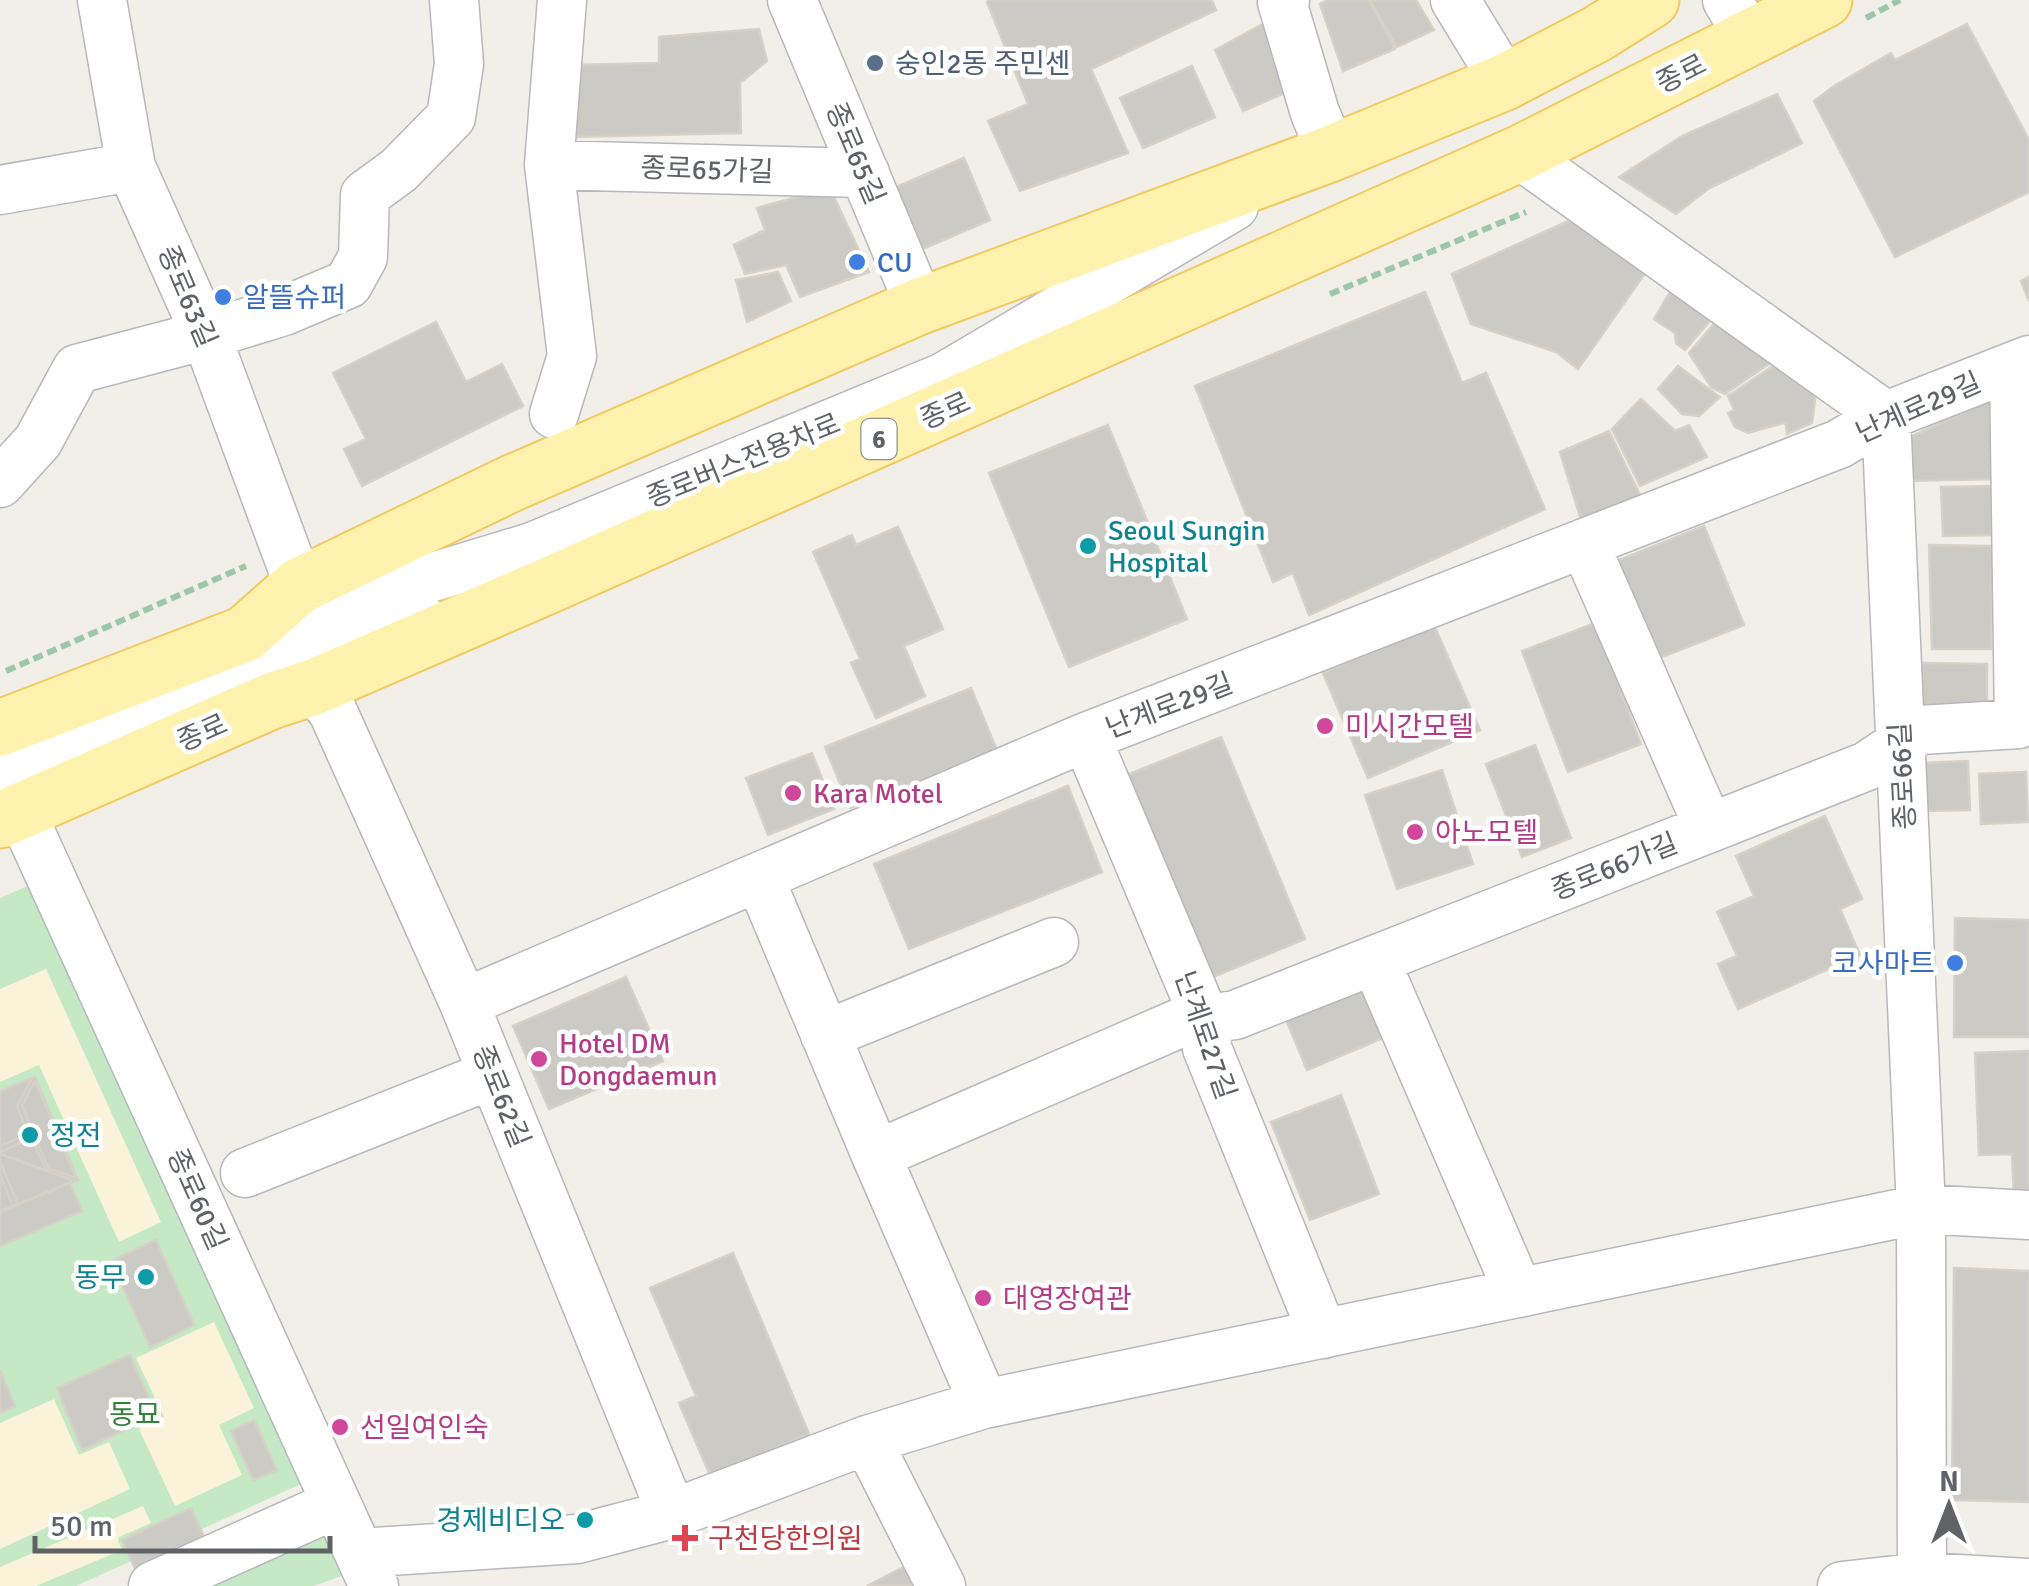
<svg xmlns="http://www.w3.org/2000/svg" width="2029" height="1586" viewBox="0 0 2029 1586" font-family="Signika,'Noto Sans KR',sans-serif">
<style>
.green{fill:#c5e8c5}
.sand{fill:#fbf3d9}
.building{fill:#cccac5;stroke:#d6d1c6;stroke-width:2.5}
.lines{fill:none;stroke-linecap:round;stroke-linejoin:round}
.minor-casing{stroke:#b5b8bc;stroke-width:51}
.major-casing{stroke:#f2c960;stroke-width:59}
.path{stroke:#9cc7a9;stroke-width:6;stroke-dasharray:10 5;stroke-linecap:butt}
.minor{stroke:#fff;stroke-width:48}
.major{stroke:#fff2af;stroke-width:55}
.service-dot{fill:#5c6f8a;stroke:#fff;stroke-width:4}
.shop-dot{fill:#3f7fe0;stroke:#fff;stroke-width:4}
.culture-dot{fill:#0f9aa8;stroke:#fff;stroke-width:4}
.hotel-dot{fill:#d1479c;stroke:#fff;stroke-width:4}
.health-dot{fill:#e0444e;stroke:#fff;stroke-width:4}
.labels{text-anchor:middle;stroke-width:9;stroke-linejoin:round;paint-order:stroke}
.shield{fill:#fff;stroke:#8f9295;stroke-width:2.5}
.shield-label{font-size:25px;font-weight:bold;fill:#5f6368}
.service-label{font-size:28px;fill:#4e5e75;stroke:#fff;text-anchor:start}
.street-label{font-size:28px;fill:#5f6368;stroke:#fff}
.shop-label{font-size:28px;fill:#366cbe;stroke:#fff;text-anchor:start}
.culture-label{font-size:28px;fill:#0d838f;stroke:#fff;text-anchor:start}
.hotel-label{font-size:28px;fill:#b23c85;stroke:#fff;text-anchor:start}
.park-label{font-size:28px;fill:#348238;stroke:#fff}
.health-label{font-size:28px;fill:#be3a42;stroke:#fff;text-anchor:start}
</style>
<rect width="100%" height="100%" fill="#f1efe8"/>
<path class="green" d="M39,881L312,1479L202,1529L208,1546L139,1577L131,1561L76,1586H0V898Z
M333,1516L362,1569L313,1586H175Z"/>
<path class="sand" d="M46,969L161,1222L119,1242L39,1065L0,1082V989Z
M214,1322L254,1408L219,1425L242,1475L175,1506L139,1429L164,1417L136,1358Z
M54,1399L79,1455L109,1442L130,1489L0,1549V1423Z
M143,1506L151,1523L119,1537L118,1541L122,1550L36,1586H0V1567Z"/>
<path class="building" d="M989,0H1212L1216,10L1091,69L1128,153L1020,191L988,121L1028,104L987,2Z
M1328,0H1369L1395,49L1343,71L1320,4Z
M1370,0H1416L1434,30L1397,47Z
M1268,21L1287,92L1243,111L1215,50Z
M1967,24L2029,140V192L1895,257L1814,101L1834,86L1891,53L1895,60Z
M759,29L767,61L740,83L741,133L571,137L574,65L659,63V37Z
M1192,66L1215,117L1143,148L1120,98Z
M1777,94L1802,143L1708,189L1676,214L1619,177L1682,136Z
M964,158L990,220L913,253L887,191Z
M830,188L869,272L800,297L786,265L745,274L734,245L765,230L757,208Z
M1575,218L1648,269L1578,369L1556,352L1471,324L1452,274Z
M778,272L791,301L747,322L736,280Z
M2029,277V301L2021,281Z
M1673,287L1714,316L1685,350L1676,343L1675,333L1654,319Z
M1425,292L1462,383L1486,373L1545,509L1309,615L1293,573L1273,582L1195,386Z
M1719,318L1776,359L1725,394L1711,387L1689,353Z
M436,322L466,382L502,364L523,406L362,486L344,449L366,439L333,373Z
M1678,366L1720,397L1699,416L1682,414L1658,389Z
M1773,366L1816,393L1812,423L1787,434L1786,424L1783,423L1748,433L1735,427L1728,413L1734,410L1728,396Z
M2000,396L2001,479L1901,481L1910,437Z
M1641,399L1675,431L1689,425L1707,457L1640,486L1612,429Z
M1108,425L1187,619L1069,667L989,473Z
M1609,431L1642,499L1581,520L1560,452Z
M1991,486L1992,535L1943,536L1941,487Z
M1704,526L1744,625L1652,661L1612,563Z
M898,527L943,629L904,646L925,696L876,718L851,663L860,659L813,552L852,535L856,545Z
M1929,545L1992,546L1991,649H1932Z
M1595,623L1641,744L1568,772L1522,651Z
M1434,625L1480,730L1368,778L1323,673Z
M1920,663L1987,664V715L1920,714Z
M971,688L997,750L850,808L825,747Z
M1221,737L1305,939L1210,978L1127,775Z
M1535,745L1571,838L1522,857L1486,764Z
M812,753L834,809L768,835L746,778Z
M1968,761L1970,810L1922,811L1921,763Z
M1442,770L1473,864L1397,889L1365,795Z
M2026,772L2028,822L1981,824L1979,774Z
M1068,786L1102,872L909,949L874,864Z
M1825,816L1862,899L1840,909L1860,955L1738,1009L1718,964L1737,956L1717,912L1754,896L1736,856Z
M1955,918L2029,920V1037H1954Z
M626,977L663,1061L549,1109L513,1026Z
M1368,983L1390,1035L1307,1070L1285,1017Z
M2029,1051V1195L2014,1196L2012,1154L1979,1155L1975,1053Z
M35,1077L78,1180L0,1211V1091Z
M32,1078L17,1106L28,1134L0,1146V1091Z
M35,1081L76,1178L49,1169L22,1106Z
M1341,1095L1379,1194L1310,1220L1271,1122Z
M31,1138L47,1171L0,1154V1152Z
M0,1154L47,1171L74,1181L18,1204L0,1161Z
M0,1175L13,1206L0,1211Z
M70,1183L82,1211L0,1246V1212Z
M156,1240L194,1325L150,1347L111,1261Z
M733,1253L809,1434L710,1475L679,1403L696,1396L650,1288Z
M1954,1268L2029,1271V1502L1952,1500Z
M130,1355L156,1415L82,1450L57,1388Z
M0,1370L15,1406L0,1413Z
M254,1420L277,1470L253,1480L231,1431Z
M191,1508L208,1546L139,1577L122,1540Z
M904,1567L914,1586H867Z"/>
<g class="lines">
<defs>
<path id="minor" d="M102,0L131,167L206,335L299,586
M792,0L920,306
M1285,0L1282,2L1315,113L1332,153
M1455,0L1505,82
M1727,0L1750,38
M1519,154L1886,416L1921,1209L1922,1586
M549,165L865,173
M0,190L131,167
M554,414L572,356L549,165L562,0
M0,483L38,441L77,369L206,335L284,311L348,284L363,257L365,195L399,170L451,117L459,64L454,0
M1584,543L1709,828
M245,634L532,547L944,377L1234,206
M314,687L333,712L464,1003L672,1514
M1086,737L1205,1019L1207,1048L1323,1334
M0,775L257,665L423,620
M21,812L374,1586
M759,877L876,1155L984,1404
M1375,960L1519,1293
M464,1003L1086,737L1839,444L1886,416L2029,360
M825,1035L1054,942
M876,1155L1180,1023L1235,1015L1867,766L1920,730L2019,724L2014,366
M245,1173L493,1074
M867,1440L941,1586
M359,1553L577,1539L672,1514L867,1440L984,1404L1921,1209L2029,1215
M153,1586L336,1504
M1842,1586L1923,1577L2029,1583"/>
<path id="major" d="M0,728L245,634L299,586L510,484L920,306L1332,153L1505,82L1597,34L1651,0
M0,820L271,701L314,687L547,586L1519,154L1824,0"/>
</defs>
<use href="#minor" class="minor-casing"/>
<use href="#major" class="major-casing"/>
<path class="path" d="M1866,18L1900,0
M1330,294L1526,212
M6,671L246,566"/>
<use href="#minor" class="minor"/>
<use href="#major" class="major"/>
</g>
<circle class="service-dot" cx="875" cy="63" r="10"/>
<g class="shop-dot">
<circle cx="857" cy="262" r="10"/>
<circle cx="223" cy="297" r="10"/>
<circle cx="1955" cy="963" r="10"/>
</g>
<g class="culture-dot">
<circle cx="1088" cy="546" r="10"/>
<circle cx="30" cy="1135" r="10"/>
<circle cx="146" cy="1277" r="10"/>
<circle cx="585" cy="1520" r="10"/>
</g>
<g class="hotel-dot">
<circle cx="1325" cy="726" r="10"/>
<circle cx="793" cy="793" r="10"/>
<circle cx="1415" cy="832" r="10"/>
<circle cx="539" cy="1059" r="10"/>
<circle cx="983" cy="1298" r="10"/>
<circle cx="340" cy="1427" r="10"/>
</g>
<path class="health-dot" d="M680 1523h10v10h10v10h-10v10h-10v-10h-10v-10h10z"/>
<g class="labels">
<rect class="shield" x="861.5" y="419" width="35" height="40" rx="8"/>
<g class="shield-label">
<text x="879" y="448">6</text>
</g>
<g class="service-label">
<text x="895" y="73">숭인2동 주민센</text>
</g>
<g class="street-label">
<text transform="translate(1681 73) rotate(-27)" y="10">종로</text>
<text transform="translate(856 153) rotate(67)" y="10">종로65길</text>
<text transform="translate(707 169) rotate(2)" y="10">종로65가길</text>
<text transform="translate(188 296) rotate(67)" y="10">종로63길</text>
<text transform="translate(1918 407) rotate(-24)" y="10">난계로29길</text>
<text transform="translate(945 410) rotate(-24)" y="10">종로</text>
<text transform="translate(743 460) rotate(-22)" y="10">종로버스전용차로</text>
<text transform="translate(1169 705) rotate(-21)" y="10">난계로29길</text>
<text transform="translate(202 732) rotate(-24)" y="10">종로</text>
<text transform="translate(1902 776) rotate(-93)" y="10">종로66길</text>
<text transform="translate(1614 866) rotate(-22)" y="10">종로66가길</text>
<text transform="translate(1206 1035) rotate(71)" y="10">난계로27길</text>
<text transform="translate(502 1096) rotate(68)" y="10">종로62길</text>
<text transform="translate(198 1199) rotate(66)" y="10">종로60길</text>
</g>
<g class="shop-label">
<text x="877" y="272">CU</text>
<text x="243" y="307">알뜰슈퍼</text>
<text x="1935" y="973" text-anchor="end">코사마트</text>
</g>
<g class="culture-label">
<text x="1108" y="540">Seoul Sungin<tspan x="1108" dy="32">Hospital</tspan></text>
<text x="50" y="1145">정전</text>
<text x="126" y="1287" text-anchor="end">동무</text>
<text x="565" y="1530" text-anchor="end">경제비디오</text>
</g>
<g class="hotel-label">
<text x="1345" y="736">미시간모텔</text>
<text x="813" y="803">Kara Motel</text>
<text x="1435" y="842">아노모텔</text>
<text x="559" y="1053">Hotel DM<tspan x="559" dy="32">Dongdaemun</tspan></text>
<text x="1003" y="1308">대영장여관</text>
<text x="360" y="1437">선일여인숙</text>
</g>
<g class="park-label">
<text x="135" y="1424">동묘</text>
</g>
<g class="health-label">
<text x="708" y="1548">구천당한의원</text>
</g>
</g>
<g transform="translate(1949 1506)" stroke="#ffffff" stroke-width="8" paint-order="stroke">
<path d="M0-8L18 38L0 25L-18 38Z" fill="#5f6368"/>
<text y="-15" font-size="28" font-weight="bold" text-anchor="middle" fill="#5f6368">N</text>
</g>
<path d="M35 1536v15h295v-15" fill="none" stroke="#5f6368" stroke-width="5"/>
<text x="50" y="1536" font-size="30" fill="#5f6368" stroke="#ffffff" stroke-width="8" paint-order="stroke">50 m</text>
</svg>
